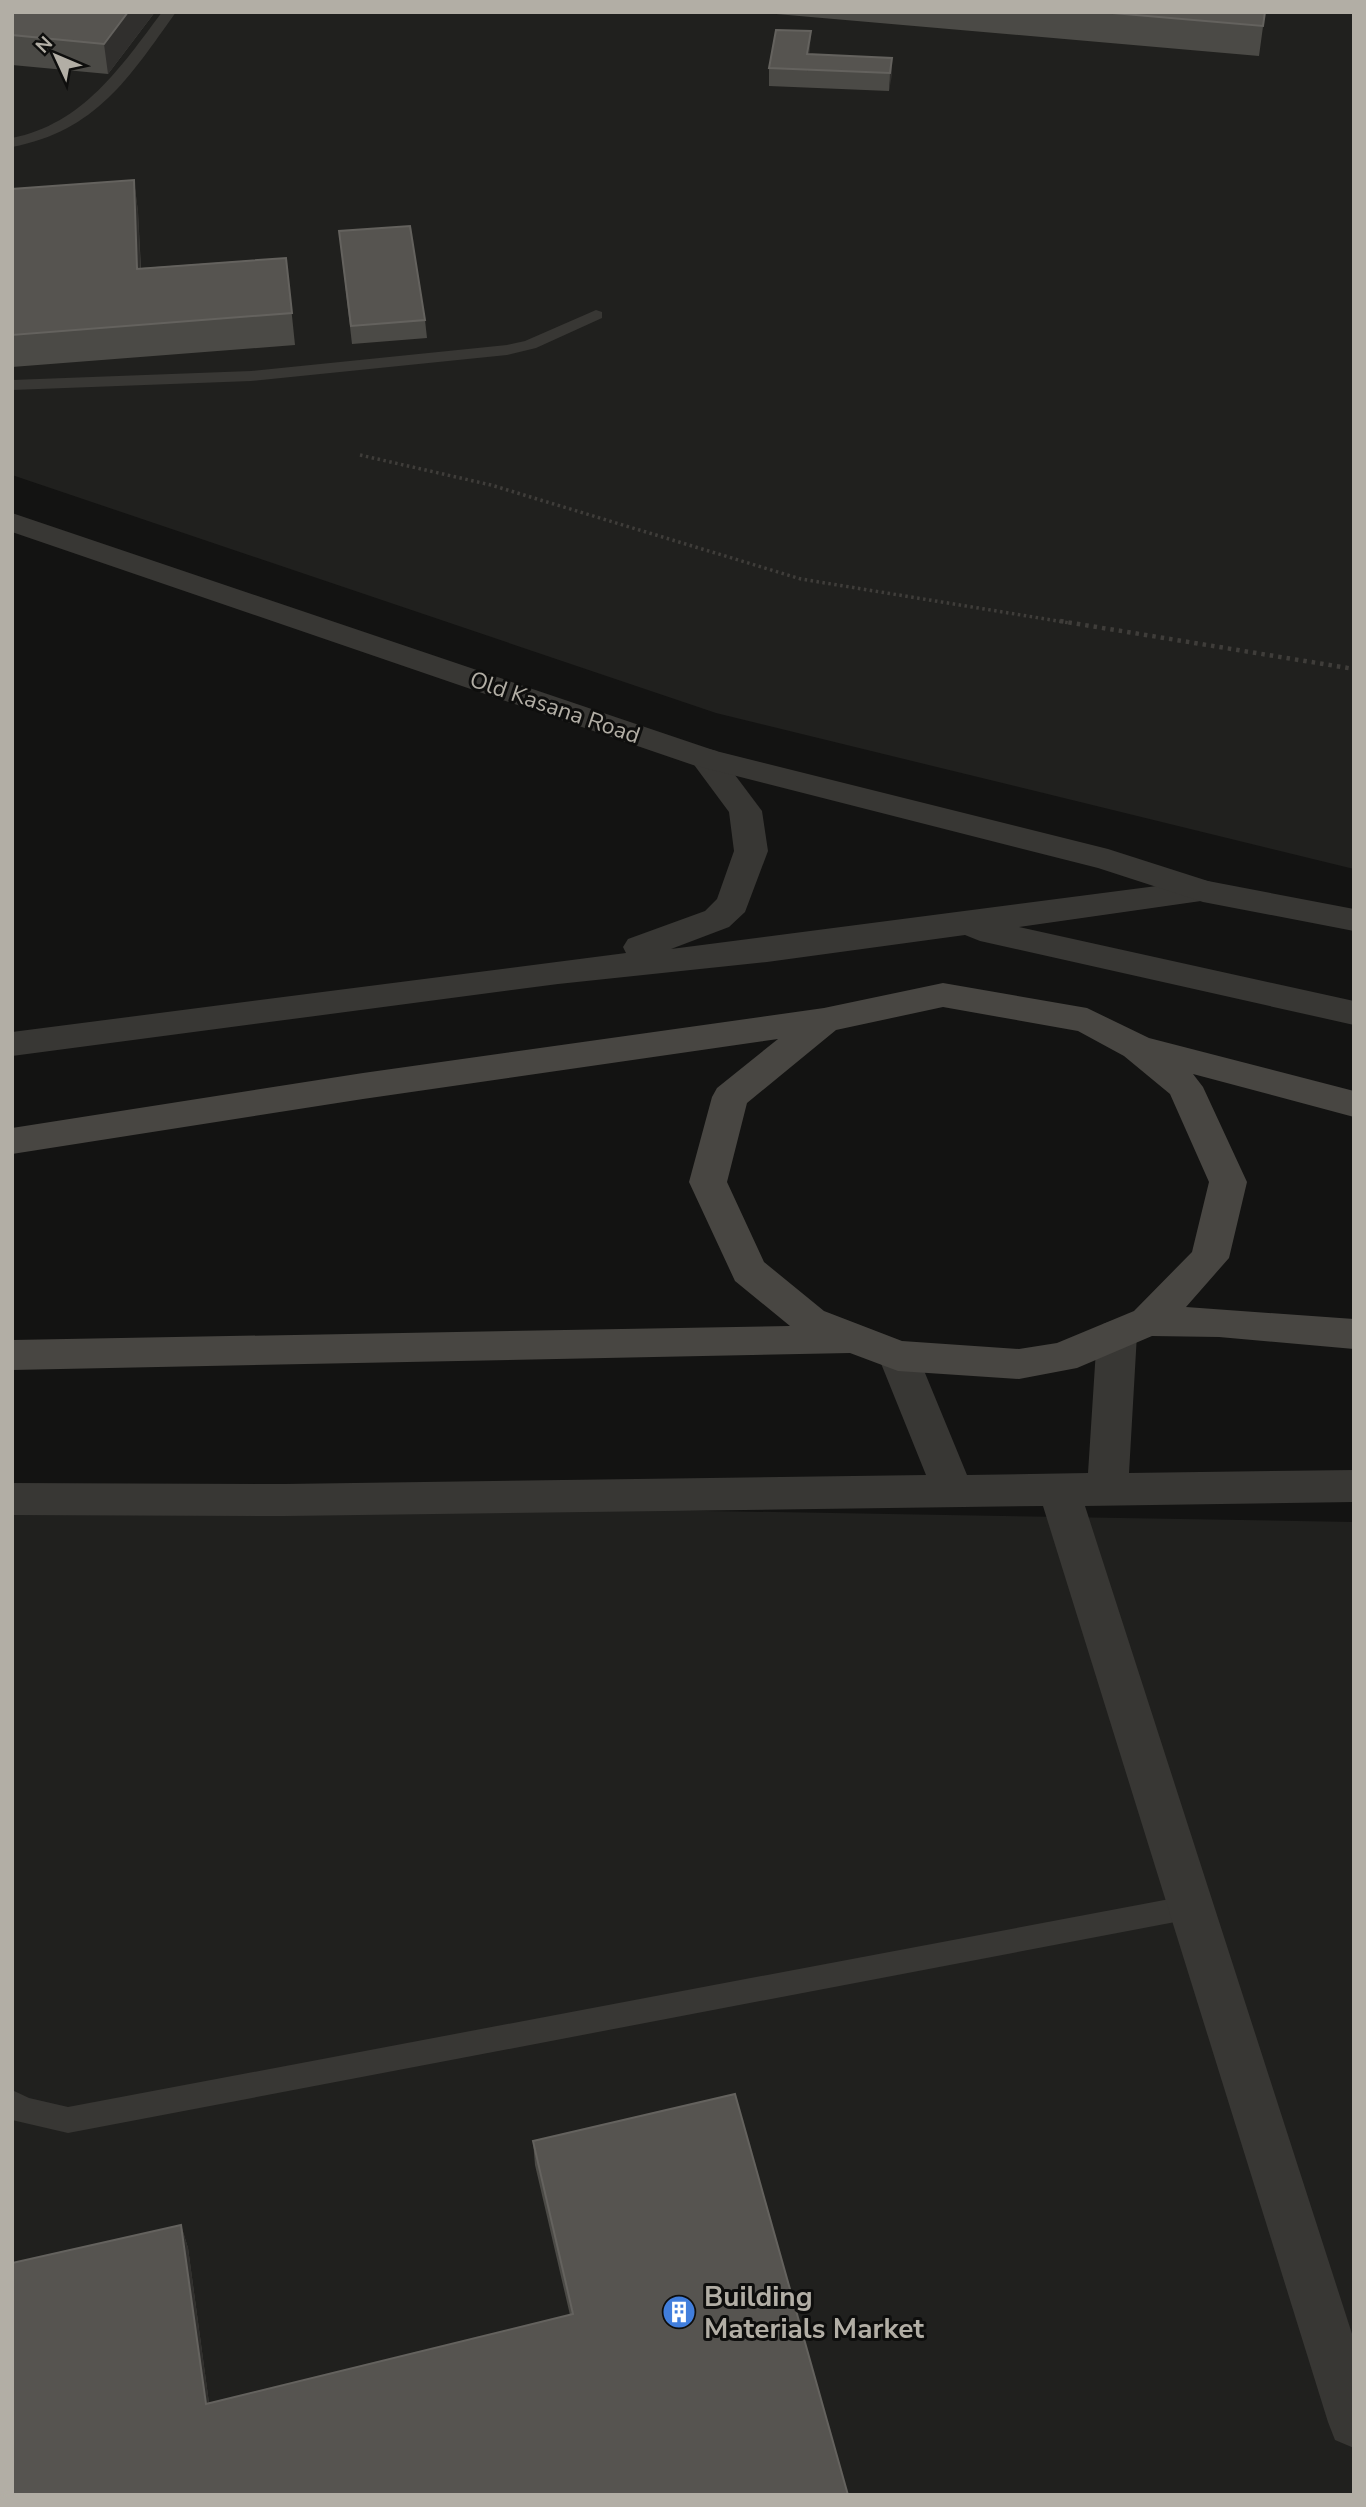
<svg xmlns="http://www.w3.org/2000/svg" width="1366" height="2507" viewBox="0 0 1366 2507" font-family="'Nunito Sans',sans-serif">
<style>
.built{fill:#20201e}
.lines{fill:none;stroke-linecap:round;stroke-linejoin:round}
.path-far1{stroke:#3f3d3a;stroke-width:3.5;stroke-dasharray:2.5 3.5;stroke-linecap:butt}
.path{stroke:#3f3d3a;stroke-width:4.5;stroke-dasharray:3.5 5;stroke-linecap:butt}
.service{fill:#383734;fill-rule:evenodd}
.minor{fill:#383734;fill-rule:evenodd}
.tertiary{fill:#383734;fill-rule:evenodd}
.secondary{fill:#484642;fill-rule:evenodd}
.wall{fill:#4b4a46}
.shaded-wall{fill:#302f2d}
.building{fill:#565450;stroke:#64625e;stroke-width:2}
.labels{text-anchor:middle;stroke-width:6;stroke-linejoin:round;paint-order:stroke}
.street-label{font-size:23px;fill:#b2aea5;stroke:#0e0e0d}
.near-poi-label{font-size:28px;font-weight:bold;fill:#b2aea5;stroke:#0e0e0d;text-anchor:start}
</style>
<rect width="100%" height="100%" fill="#131312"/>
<path class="built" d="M12,12H1354V869L716,713L12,475Z
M12,1499L1354,1522V2495H12Z"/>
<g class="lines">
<path class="path-far1" d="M360,455L491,485L801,579L1070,623"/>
<path class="path" d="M1060,621L1354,669"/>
<path class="service" d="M162,12H176C129,78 96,131 12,147V138C83,124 121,67 162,12Z
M596,310L602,312V318L536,348L507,355L251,381L12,390V380L251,371L507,345L525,341Z
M1191,1895L1201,1899L1205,1907L1201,1915L1191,1919L68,2133L12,2120V2090L29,2098L68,2107Z"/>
<path class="minor" d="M705,748L717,751L762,811L768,851L745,912L729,927L671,949L1203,880L1215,883L1220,891L1215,899L1019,927L1354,1001V1025L980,941L965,935L767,962L558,984L12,1056V1032L626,953L623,947L628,939L705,911L717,899L734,851L729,812L689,758L693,751Z
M1117,1319L1131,1324L1137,1334L1129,1473L1354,1470V1502L1085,1506L1354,2340V2448L1335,2440L1328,2422L1043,1506L285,1516L12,1515V1483L285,1484L926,1475L878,1356L884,1345L898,1341L912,1345L918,1356L967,1475L1088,1473L1097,1334L1103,1324Z"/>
<path class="tertiary" d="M12,513L716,751L1108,849L1208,881L1354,909V931L1203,902L1098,868L693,765L12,532Z"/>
<path class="secondary" d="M943,983L1087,1008L1149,1038L1354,1091V1117L1193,1074L1203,1087L1247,1182L1229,1258L1186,1307L1354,1319V1349L1219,1337L1152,1336L1077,1368L1019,1379L898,1371L850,1353L12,1370V1340L790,1326L735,1281L689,1182L712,1097L717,1088L778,1039L363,1099L12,1154V1128L363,1073L824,1008ZM943,1007L1078,1031L1124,1056L1170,1094L1209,1182L1192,1252L1134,1311L1057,1343L1019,1349L902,1341L824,1311L764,1262L727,1182L747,1103L836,1030Z"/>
</g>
<path class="wall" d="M12,12H155L108,74L12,65Z
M753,12H1265L1259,56Z
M811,31L809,54L892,58L889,91L769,86V68Z
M134,180L138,212L141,268L286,258L295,345L12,367V189Z
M339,231L425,320L427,338L352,344Z
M533,2141L848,2495H12L181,2225L188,2248L209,2403L570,2315L535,2165Z"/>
<path class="shaded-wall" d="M128,12H155L108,74L104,44Z
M811,31L810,48L807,72V54Z
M892,58V75L889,91L890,73Z
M134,180L138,212L142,300L137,269Z
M181,2225L188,2248L212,2425L206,2404Z"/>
<path class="building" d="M12,12H128L104,44L12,35Z
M1101,12H1265L1263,26Z
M776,30L811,31L807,54L892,58L890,73L769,68Z
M134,180L137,269L286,258L292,313L12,335V189Z
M410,226L425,320L351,326L339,231Z
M735,2094L848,2495H12V2263L181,2225L206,2404L573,2314L533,2141Z"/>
<defs>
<symbol id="building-disc" viewBox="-11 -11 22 22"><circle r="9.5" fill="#417edc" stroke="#0e0e0d"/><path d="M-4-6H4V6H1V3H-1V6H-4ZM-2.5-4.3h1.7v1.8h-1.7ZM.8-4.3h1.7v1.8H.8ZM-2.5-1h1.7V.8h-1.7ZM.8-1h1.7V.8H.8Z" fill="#fff"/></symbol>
</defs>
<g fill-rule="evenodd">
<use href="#building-disc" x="660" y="2293" width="38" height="38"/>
</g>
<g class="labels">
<g class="street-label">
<text transform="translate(555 707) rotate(19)" y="8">Old Kasana Road</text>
</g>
<g class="near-poi-label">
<text x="704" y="2306">Building<tspan x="704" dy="32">Materials Market</tspan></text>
</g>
</g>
<rect width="1366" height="2507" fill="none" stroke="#b2aea5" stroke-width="28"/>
<g transform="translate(56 56) rotate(314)" stroke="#0e0e0d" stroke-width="5" paint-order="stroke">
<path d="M0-5L12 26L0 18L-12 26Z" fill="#b2aea5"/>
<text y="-10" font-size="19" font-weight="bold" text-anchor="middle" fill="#b2aea5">N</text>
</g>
</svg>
